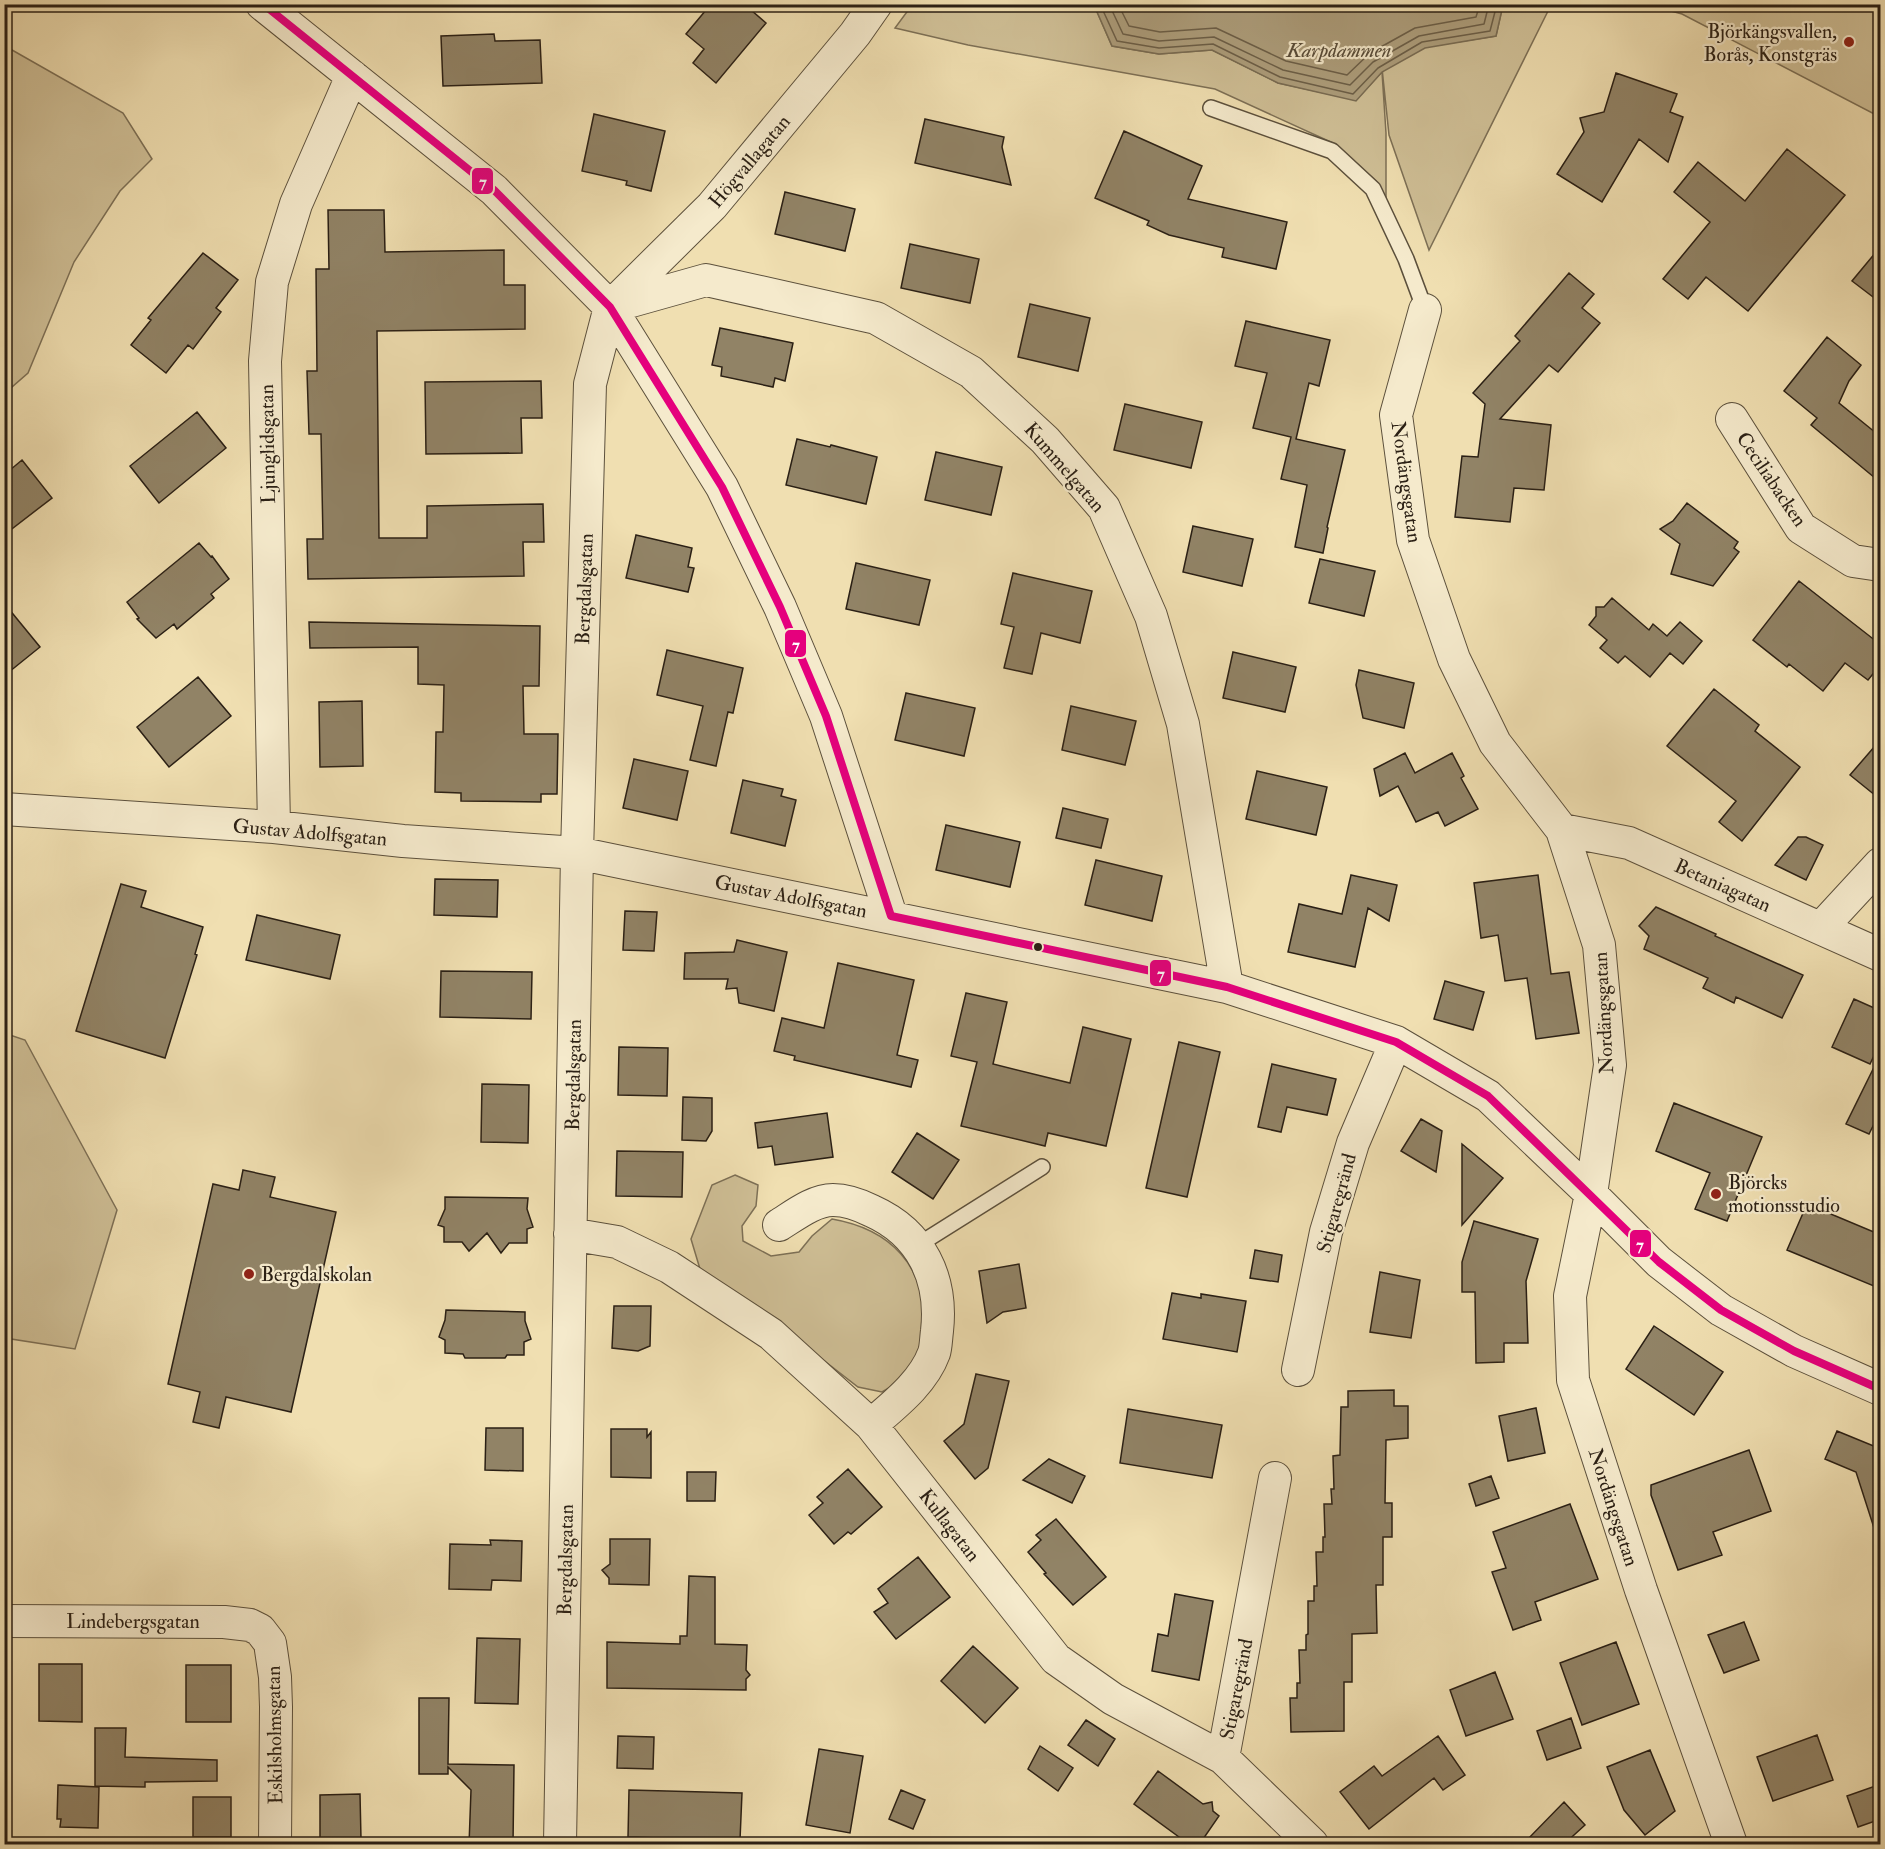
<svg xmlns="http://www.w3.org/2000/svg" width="1885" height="1849" viewBox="0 0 1885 1849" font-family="'IM FELL Double Pica',serif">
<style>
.green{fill:#cfbf96;stroke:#7d7056;stroke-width:1.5}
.water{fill:#ad9e7c;stroke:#796c53;stroke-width:1.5}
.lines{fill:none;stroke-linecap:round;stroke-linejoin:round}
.shore{stroke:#6c5f48;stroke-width:1.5}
.building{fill:#918366;stroke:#2b2015;stroke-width:1.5}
.service-casing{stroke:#5c503c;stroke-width:18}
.minor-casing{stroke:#5c503c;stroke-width:34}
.service{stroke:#f5eacc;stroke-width:15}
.minor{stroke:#f5eacc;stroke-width:32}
.bus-1-casing{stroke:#f5eacc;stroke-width:12}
.bus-1{stroke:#e5007d;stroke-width:8}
.poi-dot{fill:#8f2418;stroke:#f5eacc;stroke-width:2}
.bus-dot{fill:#2b2015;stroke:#f5eacc;stroke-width:2}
.labels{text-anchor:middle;stroke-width:4.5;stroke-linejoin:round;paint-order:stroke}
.poi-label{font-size:20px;fill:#2b2015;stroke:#f5eacc;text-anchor:start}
.street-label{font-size:20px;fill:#2b2015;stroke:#f5eacc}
.water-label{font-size:21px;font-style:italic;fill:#584c39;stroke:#f5eacc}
.line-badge{stroke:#f5eacc;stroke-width:2}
.badge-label{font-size:16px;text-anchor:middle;font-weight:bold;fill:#fff}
</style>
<rect width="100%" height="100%" fill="#f0dfb1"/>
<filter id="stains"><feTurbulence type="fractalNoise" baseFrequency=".00333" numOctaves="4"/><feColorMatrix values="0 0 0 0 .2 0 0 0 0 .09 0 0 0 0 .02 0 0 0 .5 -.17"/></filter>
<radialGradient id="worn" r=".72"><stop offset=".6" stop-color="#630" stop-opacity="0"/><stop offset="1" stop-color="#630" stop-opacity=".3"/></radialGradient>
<path class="green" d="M912,5H1094L1112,46L1159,54L1212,50L1278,83L1356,100L1382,72L1386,133V202L1377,182L1335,144L1215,89L968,45L895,28Z
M1503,5H1551L1429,250L1389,135L1382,68L1425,47L1496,36Z
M1649,5H1880V117L1682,14Z
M5,46L123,113L152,159L120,191L74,262L28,373L5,393Z
M4,1033L25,1040L117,1210L75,1349L5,1338Z
M735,1175L758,1185L756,1206L742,1226L743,1241L771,1256L799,1252L812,1236L832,1219C890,1229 927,1266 923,1326C922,1334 924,1347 920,1354C913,1371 898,1383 882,1392L858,1387L746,1300L700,1269L691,1239L712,1185Z"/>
<path class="water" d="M1094,5H1503L1496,36L1425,48L1382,72L1356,101L1278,83L1212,50L1159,54L1112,46Z"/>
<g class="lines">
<path class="shore" d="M1100,4L1117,41L1159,48L1213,44L1280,77L1353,94L1378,68L1422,42L1490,31L1497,4
M1109,4L1123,34L1159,41L1214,37L1283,70L1350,85L1373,62L1419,36L1484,24L1489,4
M1118,4L1129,26L1160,32L1216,28L1286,61L1347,75L1370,53L1415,28L1476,17L1480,4"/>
</g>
<path class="building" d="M711,4H744L766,23L716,83L693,63L704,49L686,34Z
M494,34L495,41L540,40L542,83L443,86L441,36Z
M1616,73L1677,94L1670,112L1683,117L1668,162L1639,139L1602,202L1557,174L1584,132L1580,118L1604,112Z
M594,114L665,131L651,191L626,185L627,181L582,171Z
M925,119L1004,137L1002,147L1011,185L915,163Z
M1124,131L1202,166L1188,199L1287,222L1276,269L1222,257L1224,248L1169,235L1147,225L1149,221L1095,198Z
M1787,149L1845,195L1748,311L1706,277L1688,299L1663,279L1710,222L1674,192L1698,162L1745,201Z
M785,192L855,209L845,251L775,234Z
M328,210H384L385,252L504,250V285H525V329L377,331L379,538H427V506L543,504L544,542H523L524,576L308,579L307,539H323L321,434H309L307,371H317L316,269H329Z
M910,244L979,259L970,303L901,288Z
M1881,246V303L1852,281Z
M203,253L238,280L216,308L221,312L193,349L188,345L166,373L131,345L151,320L148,318Z
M1569,273L1594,294L1582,308L1600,323L1558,372L1549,365L1500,419L1551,425L1544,490L1514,488L1510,522L1455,517L1462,456L1478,457L1485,404L1473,393L1520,341L1515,336Z
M1030,304L1090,318L1078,371L1018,357Z
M1246,321L1330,340L1319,386L1309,383L1296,439L1345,450L1327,527L1328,528L1323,553L1295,547L1307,485L1281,479L1291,437L1253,428L1267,373L1235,366Z
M720,328L793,343L785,381L775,378L773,387L721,376L722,367L712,365Z
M1827,337L1861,365L1849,381L1839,403L1881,437V483L1811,425L1817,418L1784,391Z
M541,381L542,418H521L522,453L426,454L425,382Z
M1125,404L1202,422L1191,468L1114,450Z
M197,412L226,448L159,503L130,466Z
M797,439L830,447L831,445L877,457L866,504L786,485Z
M936,452L1002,467L991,515L925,500Z
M22,460L52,498L4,535V475Z
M1687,503L1738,542L1734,548L1739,552L1713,586L1671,574L1680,544L1660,529L1673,521Z
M1193,526L1253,539L1242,586L1183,572Z
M636,535L692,548L688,567L694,568L688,592L626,578Z
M199,543L211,557L212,556L229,579L211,594L214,598L177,629L174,624L156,638L137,619L139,618L127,602Z
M1320,559L1375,571L1364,616L1309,603Z
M856,563L930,580L919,625L846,609Z
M1013,573L1092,591L1080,643L1041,633L1032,674L1004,668L1014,627L1001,624Z
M1799,581L1881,645V664L1868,680L1845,663L1823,691L1789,664L1787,667L1753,640Z
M1612,598L1649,630L1653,624L1667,636L1680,622L1702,641L1683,664L1670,653L1650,677L1625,656L1618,663L1600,648L1607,640L1589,625L1596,616V607H1604Z
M4,603L40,647L4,676Z
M309,622L540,626L539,686H523L524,734H558L557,794H541V802L461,801V793L435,792L436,732H443L444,685L418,684V647L310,648Z
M667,650L743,668L733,713L728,712L716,766L690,760L703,706L657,695Z
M1233,652L1296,667L1285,712L1223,698Z
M1359,670L1414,683L1404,728L1363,718L1356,685Z
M198,677L231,716L169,767L137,727Z
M1714,689L1759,725L1755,731L1800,767L1742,841L1719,822L1736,801L1667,746Z
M906,693L975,708L964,756L895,740Z
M362,701L363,766L320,767L319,702Z
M1071,706L1136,721L1125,765L1062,750Z
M1881,739V800L1850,775Z
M1405,753L1415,773L1452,753L1464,776L1461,778L1478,809L1445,826L1438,812L1416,822L1398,786L1380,796L1374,769Z
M634,759L688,771L677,820L623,808Z
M1257,771L1327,787L1316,835L1246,819Z
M743,780L783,789L781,796L796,800L785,846L731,833Z
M1063,808L1108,819L1101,848L1056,838Z
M946,825L1020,842L1010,887L936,870Z
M1798,837H1806L1823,845L1806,880L1775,865Z
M1096,860L1162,876L1152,921L1085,905Z
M1351,875L1397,885L1389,921L1368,908L1355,967L1288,952L1299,904L1342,914Z
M1538,875L1551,974L1569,972L1579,1033L1536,1039L1527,978L1505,981L1498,935L1481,938L1474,883Z
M435,879L498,880L497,917L434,915Z
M121,884L146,891L141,907L203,927L195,954L197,955L165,1058L76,1031Z
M1656,907L1716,934L1715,936L1803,975L1782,1018L1736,997L1734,1003L1703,988L1708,978L1644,949L1649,936L1639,926Z
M625,911L657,912L654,951L623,950Z
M257,915L340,935L330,979L246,960Z
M737,940L787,952L774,1011L739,1003L737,988L726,989L728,979H684L685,953L734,952Z
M838,963L914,980L897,1055L918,1060L911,1087L794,1060L795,1056L774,1051L782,1018L824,1028Z
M441,971L532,972L531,1019L440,1017Z
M1445,981L1484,992L1473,1030L1434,1019Z
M966,993L1007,1002L993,1064L1070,1083L1083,1027L1131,1039L1106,1146L1048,1133L1045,1146L961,1126L977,1062L951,1056Z
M1854,999L1881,1011V1041L1870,1064L1832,1047Z
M1179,1042L1220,1052L1187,1197L1146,1188Z
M619,1047L668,1048L667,1096L618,1095Z
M1881,1053V1110L1869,1134L1846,1124Z
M1272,1064L1336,1079L1327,1115L1287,1107L1281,1132L1258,1127Z
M482,1084L529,1085L528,1143L481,1142Z
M683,1097L712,1098V1131L706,1141L682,1140Z
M1674,1103L1762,1137L1727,1221L1695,1209L1710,1173L1656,1151Z
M827,1113L833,1157L775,1165L772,1146L758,1148L755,1123Z
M1421,1119L1442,1131L1436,1172L1401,1151Z
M917,1133L959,1160L933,1199L892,1172Z
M1462,1144L1503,1178L1462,1225Z
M617,1151L683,1152L682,1197L616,1196Z
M243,1170L275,1177L270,1197L336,1212L291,1412L226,1397L219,1428L193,1422L200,1392L168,1384L213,1184L239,1190Z
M445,1197L528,1198L527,1209L533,1227L527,1229V1243H509L501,1253L487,1233L469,1251L462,1242H444V1227L438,1225L445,1209Z
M1807,1204L1881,1235V1289L1787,1250Z
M1474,1221L1538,1239L1526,1281L1528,1343H1504V1362L1476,1363L1475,1292H1462V1262Z
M1255,1250L1282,1255L1278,1282L1250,1278Z
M1019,1264L1026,1308L1003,1312L987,1323L979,1271Z
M1380,1272L1420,1280L1411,1338L1370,1332Z
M1172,1293L1201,1298V1294L1246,1301L1237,1352L1163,1339Z
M614,1306H651L650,1346L638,1351L612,1348Z
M446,1310L525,1312V1321L531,1339L524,1342V1355H507L505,1358H465L463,1354L445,1353V1340L439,1337L445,1320Z
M1654,1326L1723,1372L1694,1415L1626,1369Z
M976,1374L1009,1381L988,1468L975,1479L944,1441L964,1424Z
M1394,1390V1406H1408V1438L1386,1440L1385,1503H1392V1537H1383V1585H1376L1377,1633L1352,1634V1682H1344V1731L1291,1732L1290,1698H1297V1683H1300L1299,1650H1306V1635L1308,1634V1601H1314V1586H1317L1316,1552H1323V1537H1325L1324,1504H1332L1331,1489H1334L1333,1456L1340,1455L1341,1407H1348V1391Z
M1536,1408L1545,1453L1508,1461L1499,1416Z
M1128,1409L1222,1425L1212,1478L1120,1463Z
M486,1428H523V1471L485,1470Z
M611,1429H647V1437L651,1432V1478L611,1477Z
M1837,1431L1881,1449V1530L1875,1531L1856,1472L1825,1459Z
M1749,1450L1771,1511L1713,1532L1722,1555L1678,1570L1651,1495V1485Z
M1049,1459L1085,1476L1072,1503L1023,1480Z
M848,1469L882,1507L851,1534L848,1532L834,1544L809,1515L823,1503L817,1497Z
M687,1472H716L715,1501H687Z
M1491,1476L1499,1498L1476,1506L1469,1484Z
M1570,1504L1598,1579L1535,1602L1541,1620L1513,1630L1492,1572L1506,1568L1493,1532Z
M1056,1519L1106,1577L1073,1605L1044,1574L1046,1573L1028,1552L1041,1540L1036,1535Z
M610,1539H650L649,1585L609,1584V1578L602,1570L610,1564Z
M490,1540L522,1541L521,1581L492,1580L491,1590L449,1589L450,1544L491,1545Z
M918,1557L950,1597L896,1639L874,1612L888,1603L878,1589Z
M689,1576L715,1577V1644L747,1645L746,1670L750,1675L746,1679V1690L607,1688V1642L680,1644V1636H687Z
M1175,1594L1213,1601L1199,1680L1152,1671L1158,1634L1168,1636Z
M1744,1622L1759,1660L1724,1673L1708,1635Z
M477,1638L520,1639L518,1704L475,1703Z
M1616,1642L1639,1704L1582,1725L1560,1663Z
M973,1646L1018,1688L985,1723L941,1681Z
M39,1664H82V1722L39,1721Z
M186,1665H231V1722H186Z
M1495,1672L1513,1719L1466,1736L1450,1690Z
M419,1698H449L448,1764L514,1765L513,1845H469L471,1790L448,1767V1774H419Z
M1571,1718L1581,1748L1547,1760L1537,1731Z
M1086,1720L1115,1739L1098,1766L1068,1745Z
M95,1728H126L125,1757L217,1760V1781L145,1782V1787L95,1786Z
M1817,1735L1833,1780L1773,1801L1757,1757Z
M618,1736L654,1737L653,1769L617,1768Z
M1438,1736L1465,1775L1443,1790L1434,1778L1369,1829L1340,1792L1374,1766L1382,1776Z
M1040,1746L1073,1768L1058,1791L1028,1769Z
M819,1749L863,1756L850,1833L806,1825Z
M1650,1750L1675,1811L1645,1835L1624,1810L1607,1767Z
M1158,1771L1203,1804L1212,1802L1213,1811L1219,1816L1199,1845H1190L1134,1804Z
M1881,1784V1819L1858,1827L1847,1796Z
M58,1785L99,1787L98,1828L60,1827L61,1819H57Z
M629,1790L742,1793L740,1840L708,1839V1845H660V1838L628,1837Z
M901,1790L925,1800L913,1829L889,1819Z
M360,1794L361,1839H320V1795Z
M193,1797H231V1837H193Z
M1564,1802L1585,1825L1563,1845H1522Z"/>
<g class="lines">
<defs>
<path id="service" d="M1211,108L1332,151L1373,189L1406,259L1425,310
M918,1245L1042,1167"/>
<path id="minor" d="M262,4L494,190L610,307L722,487L780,607L826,716L891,916
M613,304L712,206L855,34L876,4
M610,307L706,280L876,318L971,372L1045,440L1104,508L1151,616L1183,724L1227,987
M1425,310L1396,415L1413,540L1454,659L1495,743L1562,830L1599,945L1610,1065L1591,1194L1570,1296L1573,1380L1641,1590L1731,1844
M1732,419L1801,528L1853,561L1880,565
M4,809L274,827L403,841L577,853L1227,987L1396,1042L1488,1096L1591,1194L1659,1262L1721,1310L1794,1351L1880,1389
M274,827L265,361L272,282L296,204L352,76
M1562,830L1629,843L1880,955
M1821,928L1880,864
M779,1225C795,1215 814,1200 833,1200C847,1200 860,1205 872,1211C921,1233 943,1278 937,1331C936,1338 936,1347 934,1353C923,1383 894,1405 871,1425
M570,1234L617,1242L669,1267L771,1334L871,1425L1056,1659L1113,1699L1223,1758L1312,1844
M1298,1370L1326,1232L1353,1143L1396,1042
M4,1621L224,1622L250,1625L260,1630L270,1643L275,1677L276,1707L275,1844
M1223,1758L1275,1478
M560,1844L577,853L590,384L610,307"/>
</defs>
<use href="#service" class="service-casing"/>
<use href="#minor" class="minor-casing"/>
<use href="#service" class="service"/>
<use href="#minor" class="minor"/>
<defs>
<path id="bus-1" d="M263,4L494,190L610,307L722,487L780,607L826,716L891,916L1227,987L1396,1042L1488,1096L1659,1262L1721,1310L1794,1351L1880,1389"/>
</defs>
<use href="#bus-1" class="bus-1-casing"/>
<use href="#bus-1" class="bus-1"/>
</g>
<g class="poi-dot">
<circle cx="1849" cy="42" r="6"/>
<circle cx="1716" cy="1194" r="6"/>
<circle cx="249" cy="1274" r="6"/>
</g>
<circle class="bus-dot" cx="1038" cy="947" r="5"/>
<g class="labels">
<g class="poi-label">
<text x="1837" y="38" text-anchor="end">Björkängsvallen,<tspan x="1837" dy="23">Borås, Konstgräs</tspan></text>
<text x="1728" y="1189">Björcks<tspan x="1728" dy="23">motionsstudio</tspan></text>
<text x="261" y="1281">Bergdalskolan</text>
</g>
<g class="street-label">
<text transform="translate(749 161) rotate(-50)" y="7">Högvallagatan</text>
<text transform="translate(267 444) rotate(-91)" y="7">Ljunglidsgatan</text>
<text transform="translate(1065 467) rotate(49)" y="7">Kummelgatan</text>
<text transform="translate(1772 479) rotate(56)" y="7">Ceciliabacken</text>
<text transform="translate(1407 482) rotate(82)" y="7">Nordängsgatan</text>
<text transform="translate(584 589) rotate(-88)" y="7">Bergdalsgatan</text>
<text transform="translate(310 832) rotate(5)" y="7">Gustav Adolfsgatan</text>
<text transform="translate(1723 885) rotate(24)" y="7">Betaniagatan</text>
<text transform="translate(791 896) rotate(11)" y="7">Gustav Adolfsgatan</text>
<text transform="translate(1603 1013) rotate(-93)" y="7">Nordängsgatan</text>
<text transform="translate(573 1075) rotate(-89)" y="7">Bergdalsgatan</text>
<text transform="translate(1336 1203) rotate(-75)" y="7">Stigaregränd</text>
<text transform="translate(1614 1507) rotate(72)" y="7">Nordängsgatan</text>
<text transform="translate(950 1525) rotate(52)" y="7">Kullagatan</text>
<text transform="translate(565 1560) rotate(-89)" y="7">Bergdalsgatan</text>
<text x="133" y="1628">Lindebergsgatan</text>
<text transform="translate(1236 1689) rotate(-79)" y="7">Stigaregränd</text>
<text transform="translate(274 1735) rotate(-91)" y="7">Eskilsholmsgatan</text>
</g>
<g class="water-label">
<text x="1339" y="57">Karpdammen</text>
</g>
</g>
<g class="line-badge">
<rect x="471" y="167" width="23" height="28" rx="6" fill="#e5007d"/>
<rect x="784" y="629" width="23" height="29" rx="6" fill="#e5007d"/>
<rect x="1149" y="959" width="23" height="28" rx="6" fill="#e5007d"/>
<rect x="1629" y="1229" width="23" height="29" rx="6" fill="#e5007d"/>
</g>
<g class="badge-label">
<text x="483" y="187">7</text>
<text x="796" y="650">7</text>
<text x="1161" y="979">7</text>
<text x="1640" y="1250">7</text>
</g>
<rect width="1885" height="1849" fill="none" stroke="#f0dfb1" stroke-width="24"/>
<rect x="6" y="6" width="1873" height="1837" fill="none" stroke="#2b2015" stroke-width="3"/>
<rect x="12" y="12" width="1861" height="1825" fill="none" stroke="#2b2015" stroke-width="1.5"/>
<rect width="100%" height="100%" filter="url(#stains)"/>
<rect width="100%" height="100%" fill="url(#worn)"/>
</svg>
